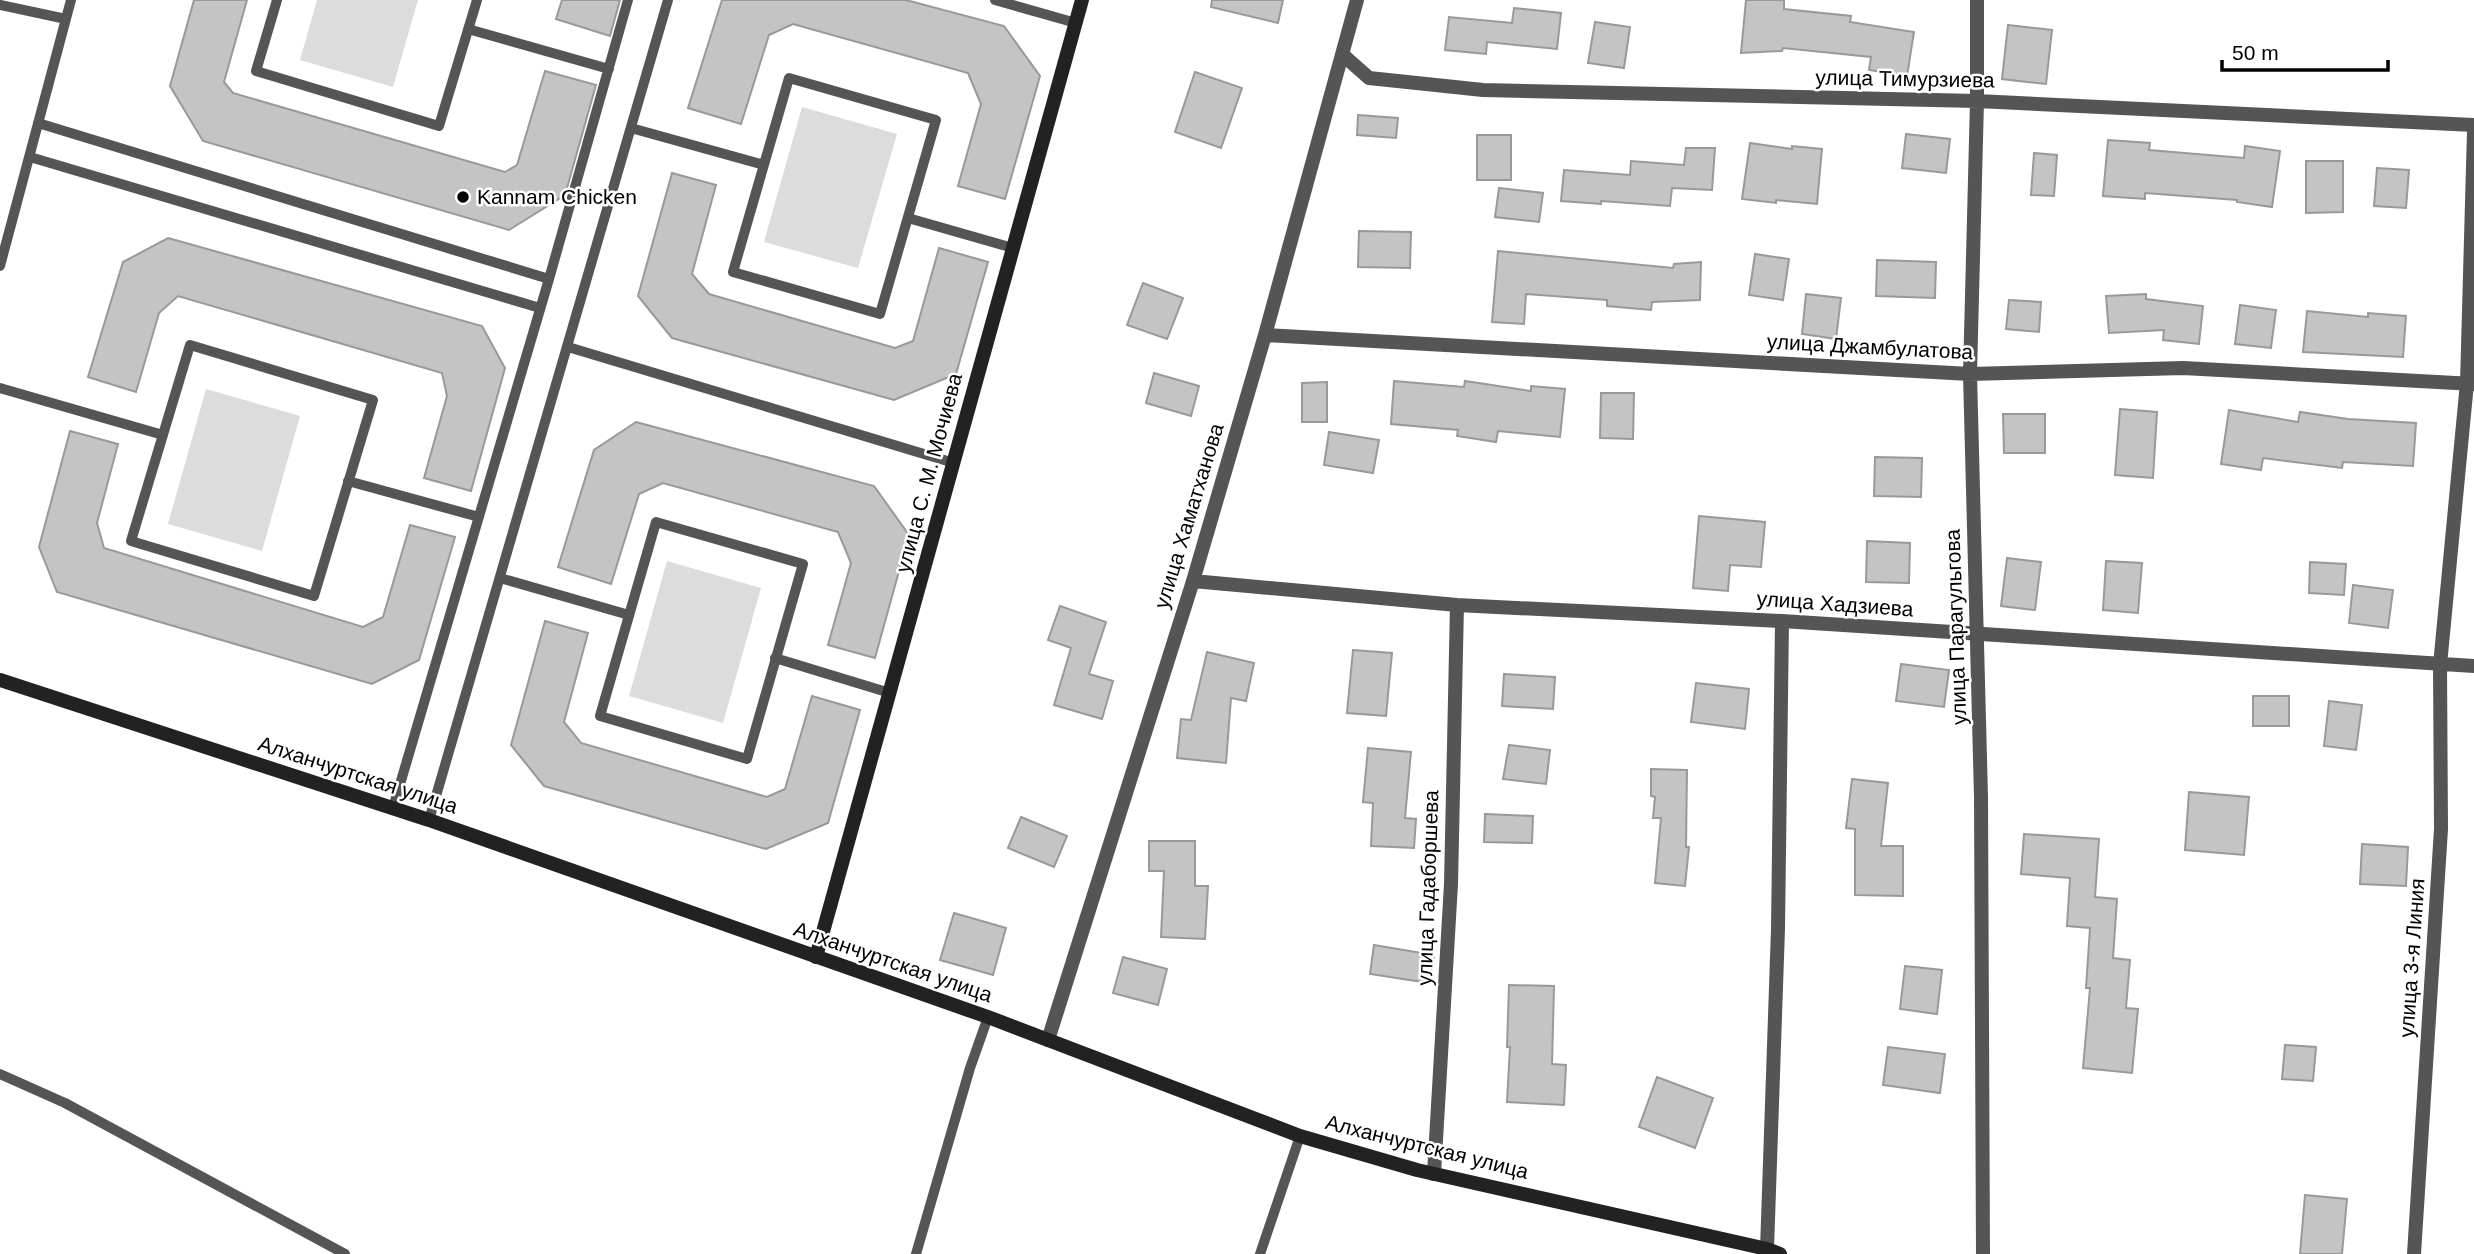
<svg xmlns="http://www.w3.org/2000/svg" width="2474" height="1254" viewBox="0 0 2474 1254" font-family="Arial,sans-serif">
<style>
.green{fill:#dcdcdc}
.building{fill:#c4c4c4;stroke:#999;stroke-width:2}
.lines{fill:none;stroke-linecap:round;stroke-linejoin:round}
.lane{stroke:#555;stroke-width:10}
.street{stroke:#555;stroke-width:14}
.secondary{stroke:#222;stroke-width:14}
.poi-dot{fill:#000;stroke:#fff;stroke-width:2.5}
.labels{text-anchor:middle;stroke-width:5;stroke-linejoin:round;paint-order:stroke}
.street-label{font-size:21px;fill:#000;stroke:#fff}
.poi-label{font-size:21px;fill:#000;stroke:#fff;text-anchor:start}
</style>
<rect width="100%" height="100%" fill="#fff"/>
<path class="green" d="M317,0H418L393,87L300,60Z
M802,107L897,134L858,268L764,242Z
M206,389L300,416L262,551L168,524Z
M667,561L761,588L723,723L629,696Z"/>
<path class="building" d="M194,0H247L224,82L233,93L505,172L517,165L545,71L596,85L565,195L509,230L203,141L170,86Z
M562,0H620L610,36L556,19Z
M722,0H906L1004,26L1040,76L1005,199L958,186L981,104L968,73L793,24L769,35L741,124L688,108Z
M1212,0H1283L1278,23L1211,7Z
M1746,0H1784V9L1851,16L1850,22L1914,32L1907,76L1869,70L1871,57L1783,48L1782,51L1741,53Z
M1514,8L1561,13L1557,49L1487,42L1486,54L1445,50L1449,17L1512,23Z
M1595,22L1630,27L1624,68L1588,63Z
M2008,25L2052,30L2046,84L2002,79Z
M1195,72L1242,88L1221,148L1175,132Z
M1358,115L1398,118L1396,138L1357,135Z
M1906,134L1950,139L1946,173L1902,168Z
M1477,135H1511V180H1477Z
M2108,140L2150,143L2149,150L2244,158L2245,146L2280,151L2272,207L2237,202V200L2145,193V199L2103,196Z
M1750,143L1792,149V146L1822,149L1817,204L1776,200V203L1742,199Z
M1686,148H1715L1712,190L1672,188L1670,206L1601,201V204L1561,201L1564,170L1630,175L1631,161L1684,165Z
M2034,153L2057,155L2054,196L2031,195Z
M2306,161H2343V212L2306,213Z
M2377,168L2409,170L2406,208L2374,206Z
M672,173L716,185L692,274L709,294L895,348L913,341L939,248L988,262L956,374L894,400L672,338L638,296Z
M1499,188L1543,193L1539,222L1495,217Z
M1359,231L1411,232L1410,268L1358,267Z
M168,238L482,326L505,368L471,491L424,478L447,396L442,373L178,296L159,313L136,392L88,377L123,262Z
M1498,251L1673,268L1674,264L1701,262L1700,300L1652,302L1651,310L1607,306V300L1526,294L1524,324L1492,322Z
M1755,254L1789,259L1783,300L1749,295Z
M1877,260L1936,262L1935,298L1876,296Z
M1143,283L1183,298L1167,339L1127,325Z
M1806,294L1841,298L1836,339L1802,334Z
M2146,294V299L2203,306L2199,344L2163,340L2164,330L2109,333L2106,296Z
M2009,300L2041,302L2039,332L2006,329Z
M2240,305L2276,310L2271,348L2235,344Z
M2307,311L2368,317V313L2406,316L2403,357L2303,352Z
M1154,373L1199,386L1191,416L1146,403Z
M1394,381L1464,387L1465,381L1531,391V386L1565,389L1560,437L1498,431L1496,442L1457,436L1458,430L1391,424Z
M1327,382V422H1302V383Z
M1601,393H1634L1633,439L1600,438Z
M2120,409L2157,412L2153,478L2115,475Z
M2229,410L2298,422L2300,412L2348,419L2416,423L2413,466L2343,462L2342,468L2263,458L2261,470L2221,464Z
M2003,414H2045V453H2004Z
M636,422L874,486L909,535L875,658L828,645L851,563L838,532L663,483L639,494L611,584L558,567L594,450Z
M70,431L118,444L97,523L104,548L363,627L383,617L410,525L455,537L419,660L372,684L57,592L39,547Z
M1329,432L1379,440L1373,473L1324,465Z
M1875,457L1922,458L1921,497L1874,496Z
M1699,516L1765,522L1761,567L1730,565L1728,591L1693,588Z
M1867,541L1910,543L1909,583L1866,582Z
M2007,558L2041,562L2035,610L2001,606Z
M2106,561L2142,563L2138,613L2103,610Z
M2310,562L2346,564L2344,595L2309,593Z
M2353,585L2393,590L2388,628L2349,623Z
M1060,606L1106,622L1089,674L1113,681L1102,719L1054,705L1071,648L1048,640Z
M545,621L588,633L564,722L581,743L767,797L785,789L812,696L860,710L828,823L766,849L544,786L511,745Z
M1353,650L1392,653L1386,716L1347,713Z
M1207,652L1254,663L1246,701L1231,698L1226,763L1177,758L1181,719L1191,720Z
M1901,664L1949,670L1944,707L1896,701Z
M1504,674L1555,677L1553,709L1502,706Z
M1696,683L1749,689L1745,729L1691,722Z
M2253,696H2289V726H2253Z
M2329,701L2362,705L2356,750L2324,746Z
M1509,745L1550,750L1546,784L1503,779Z
M1368,748L1411,752L1405,818L1416,819L1414,848L1371,846L1373,803L1363,802Z
M1651,769L1687,770L1686,847H1689L1685,886L1655,883L1661,818H1653L1655,797L1651,796Z
M1852,779L1888,783L1881,846H1903V896L1855,895V829L1846,828Z
M2189,792L2249,797L2244,855L2185,850Z
M1485,814L1533,816L1532,843L1484,842Z
M1021,817L1067,836L1054,867L1008,848Z
M2024,834L2099,839L2095,897L2117,899L2113,958L2130,960L2126,1008L2138,1009L2132,1073L2083,1068L2090,988H2086L2090,928L2067,926L2070,878L2021,874Z
M1149,841H1195V886H1208L1205,939L1161,937L1164,871H1149Z
M2362,844L2408,847L2406,886L2360,884Z
M954,913L1006,928L993,975L940,960Z
M1374,945L1434,955L1429,983L1370,974Z
M1123,957L1167,969L1158,1005L1113,993Z
M1905,966L1942,970L1937,1014L1900,1009Z
M1509,985L1554,986L1552,1064L1566,1065L1564,1105L1507,1102L1510,1047H1507Z
M2285,1045L2316,1047L2313,1081L2282,1079Z
M1888,1047L1945,1054L1940,1093L1883,1085Z
M1657,1077L1713,1098L1695,1148L1639,1127Z
M2305,1195L2347,1199L2342,1254H2300Z"/>
<g class="lines">
<path class="lane" d="M277,0L256,71L439,126L477,0
M995,0L1076,23
M0,5L66,19
M468,29L609,69
M789,78L936,120L880,314L733,272Z
M38,123L549,279
M631,128L764,165
M30,157L540,308
M908,218L1013,248
M0,266L71,0
M190,345L373,400L314,596L131,541Z
M568,347L954,463
M0,388L163,435
M348,481L479,517
M656,522L803,564L747,759L600,716Z
M500,578L629,615
M775,658L890,693
M393,808L549,279L628,0
M429,820L668,0
M0,1074L65,1103L345,1254
M916,1254L970,1068L988,1017
M1260,1254L1300,1136"/>
<path class="street" d="M1977,0V101L1970,374L1981,797L1983,1254
M1343,55L1369,78L1483,90L1977,101L2474,125
M1265,335L1970,374L2183,368L2474,384
M1193,581L1457,605L1782,621L2474,666
M1048,1040L1193,581L1265,335L1357,0
M1434,1174L1451,884L1457,605
M1767,1249L1778,929L1782,621
M2414,1254L2441,829L2440,665L2467,383L2474,131"/>
<path class="secondary" d="M0,680L429,820L988,1017L1300,1136L1417,1170L1767,1249L1780,1254
M816,957L1082,0"/>
</g>
<circle class="poi-dot" cx="463" cy="197" r="7"/>
<g class="labels">
<g class="street-label">
<text transform="translate(1905 79) rotate(1)" y="7">улица Тимурзиева</text>
<text transform="translate(1870 347) rotate(3)" y="7">улица Джамбулатова</text>
<text transform="translate(929 473) rotate(-75)" y="7">улица С. М. Мочиева</text>
<text transform="translate(1189 516) rotate(-73)" y="7">улица Хаматханова</text>
<text transform="translate(1835 604) rotate(4)" y="7">улица Хадзиева</text>
<text transform="translate(1956 627) rotate(-92)" y="7">улица Парагульгова</text>
<text transform="translate(358 775) rotate(18)" y="7">Алханчуртская улица</text>
<text transform="translate(1428 888) rotate(-88)" y="7">улица Гадаборшева</text>
<text transform="translate(2412 958) rotate(-86)" y="7">улица 3-я Линия</text>
<text transform="translate(893 962) rotate(19)" y="7">Алханчуртская улица</text>
<text transform="translate(1427 1147) rotate(14)" y="7">Алханчуртская улица</text>
</g>
<g class="poi-label">
<text x="477" y="204">Kannam Chicken</text>
</g>
</g>
<path d="M2222 60v10h166v-10" fill="none" stroke="#000000" stroke-width="3.5"/>
<text x="2232" y="60" font-size="21" fill="#000000" stroke="#ffffff" stroke-width="5" paint-order="stroke">50 m</text>
</svg>
